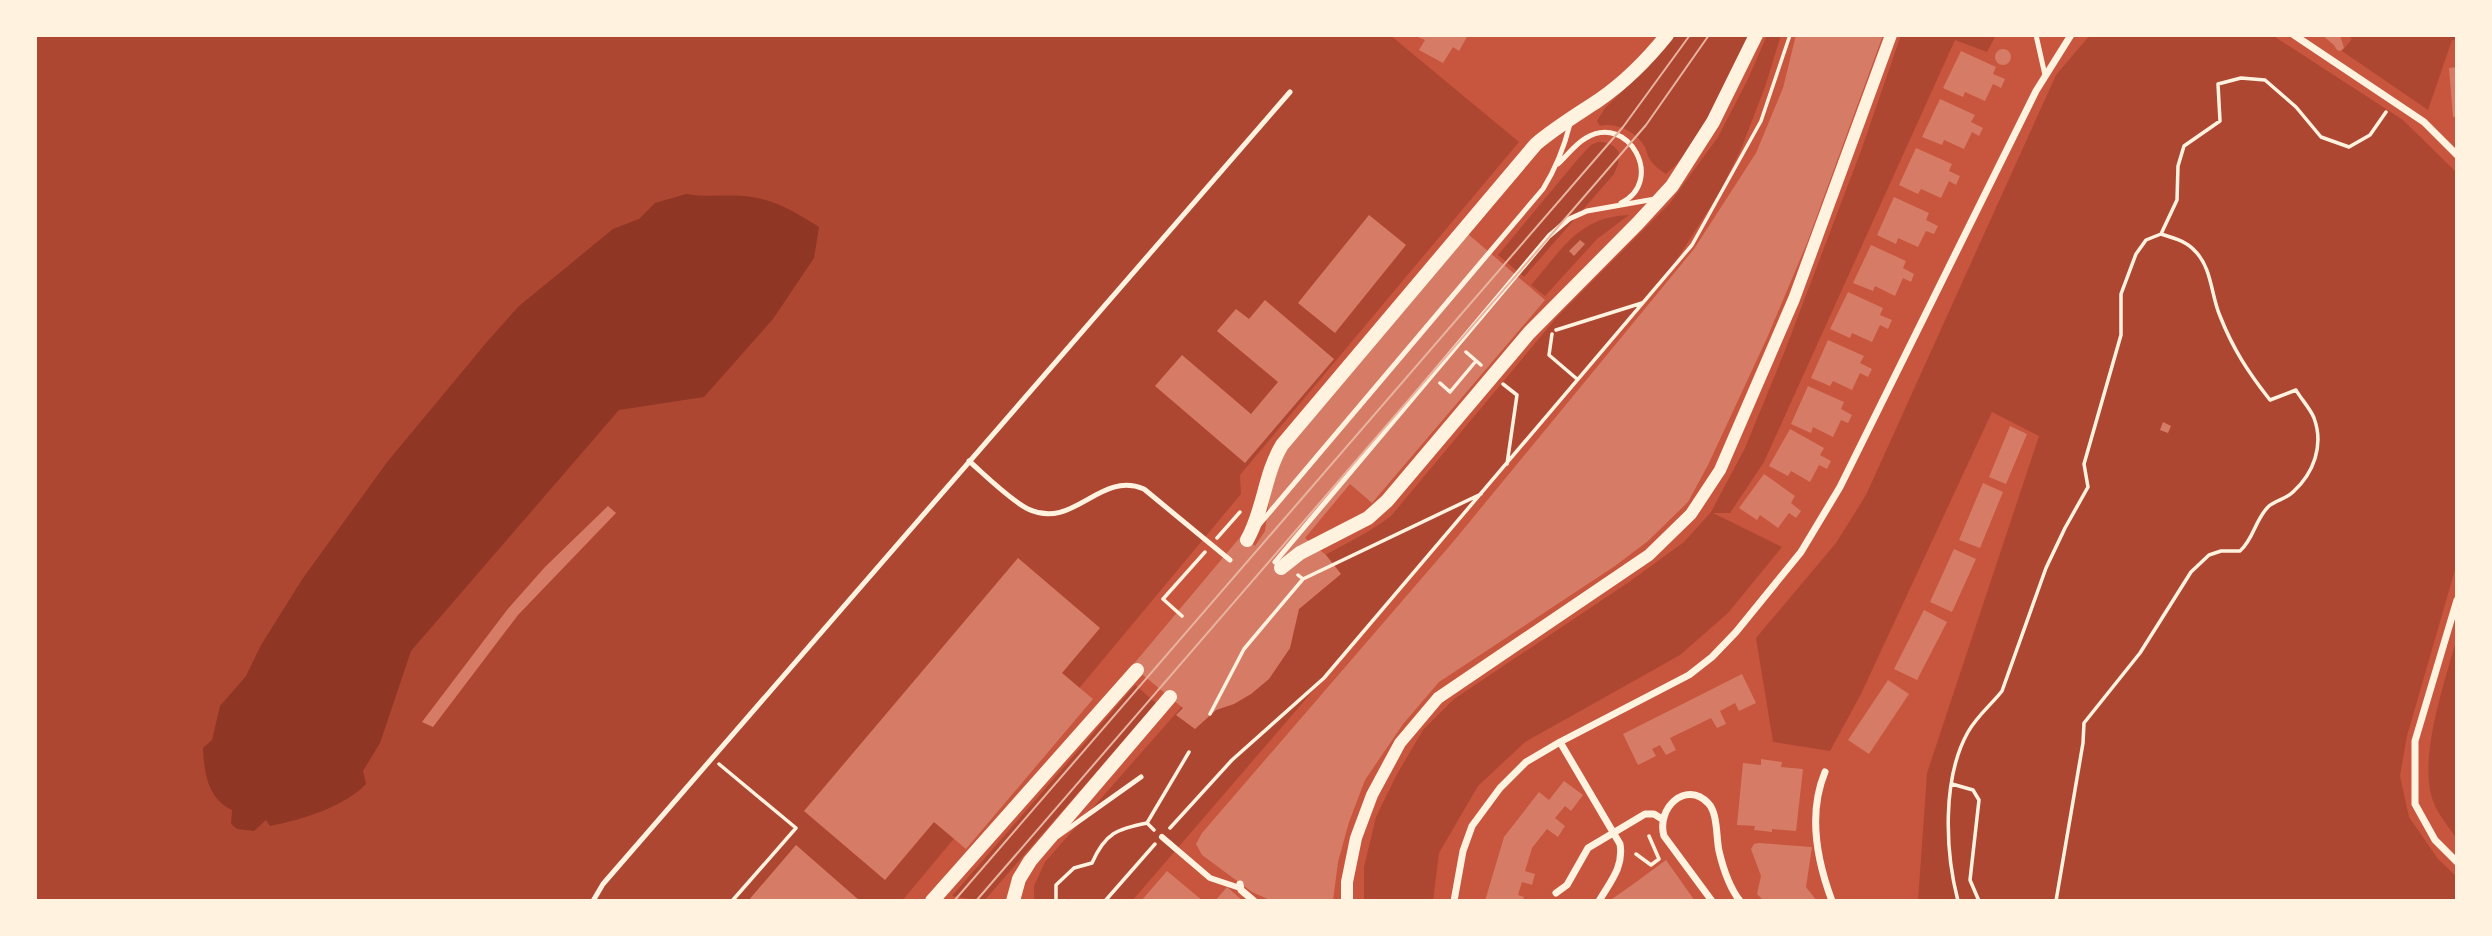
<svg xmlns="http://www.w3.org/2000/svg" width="2492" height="936" viewBox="0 0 2492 936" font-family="Quicksand,sans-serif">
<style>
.green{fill:#ae4732}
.water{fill:#8f3625}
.building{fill:#d67c66}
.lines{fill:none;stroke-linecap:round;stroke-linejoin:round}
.path{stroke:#fff3e0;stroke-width:3.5}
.service{stroke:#fff3e0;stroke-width:5}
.pedestrian{stroke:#fff3e0;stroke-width:6}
.minor{stroke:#fff3e0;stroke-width:7}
.tertiary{stroke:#fff3e0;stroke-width:12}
.secondary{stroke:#fff3e0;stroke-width:14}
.tram{stroke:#e9b49f;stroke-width:2}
</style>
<rect width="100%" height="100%" fill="#c8553d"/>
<path class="green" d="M35,35H1390L1519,142L1240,475L1241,494L902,901H35Z
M1674,35H1749C1731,73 1699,149 1666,174C1660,170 1653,165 1649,158C1647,155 1647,151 1645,147C1636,132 1617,122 1600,126L1597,121L1605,108L1628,86Z
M1767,35H1781L1765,87L1741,149L1720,192L1674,264L1324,678L1132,901H1034V886L1045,862L1304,568C1332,549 1364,537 1391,516L1557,317L1670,203L1718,137L1748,79Z
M1901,35H1996L1987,52L1955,40L1764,462L1730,513H1713L1782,547L1728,613L1680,655L1525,742L1478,786L1439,853L1433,901H1364V867L1376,817L1396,776L1423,730L1454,699L1629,582L1684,542L1711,512L1745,448L1784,353L1862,148Z
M2090,35H2272L2403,120L2457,173V563L2407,736L2400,776L2409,817L2438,859L2457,877V901H1918L1927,773L2039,436L1992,412L1861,694L1830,751L1773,742L1756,638L1836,543L1866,495L2056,75Z
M2348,35H2457V39L2452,40L2428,110L2342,51L2352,39Z
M1598,142C1607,142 1613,144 1619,152L1618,164L1614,174L1524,277L1498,255L1578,159L1591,145Z
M1629,215L1597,239L1545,296L1531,285C1562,250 1578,217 1629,215Z
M2457,638V839C2449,827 2436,812 2432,798C2419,756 2445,680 2457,638Z
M1135,685L1156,703L984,901L952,896Z"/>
<path class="water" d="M686,194C709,198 734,193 758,198C781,203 800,215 819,227L814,258L773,319L704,397L619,410L411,651L380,743L363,771L366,784C344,807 301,820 270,826L266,820L254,831L237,829L231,824L232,810C208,799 204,773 203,748L212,740L220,706L246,676L261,645L303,578L388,461L486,343L519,306L613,229L639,219L655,203Z"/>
<path class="building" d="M1413,35H1468L1459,51L1453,47L1443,63L1419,50L1425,40Z
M1796,35H1883L1807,243L1767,338L1708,465L1688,502L1648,541L1615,566L1439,682L1403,724L1365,780L1349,822L1338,862L1333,901H1272L1252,892L1202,855L1196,844L1202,833L1453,542L1694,249L1756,153L1783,88Z
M2322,35H2340L2344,48L2340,51L2337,50L2334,45Z
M1995 57a8 8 0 1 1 16 0a8 8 0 1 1-16 0Z
M1961,51L1996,67L1993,74L2005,79L2001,88L1993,84L1985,101L1965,92L1963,97L1943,88Z
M2457,67V116L2453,117L2449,68Z
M1940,99L1975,115L1971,122L1983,128L1979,136L1972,132L1964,149L1944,140L1942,145L1922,137Z
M1916,148L1952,164L1949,171L1960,176L1956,185L1949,181L1941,198L1921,189L1918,194L1899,185Z
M1894,197L1929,213L1926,220L1938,226L1934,234L1926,231L1918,247L1898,238L1896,244L1877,235Z
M1369,215L1406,245L1335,333L1298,303Z
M1468,234L1545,300L1372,503L1350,484L1305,538L1326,555L1341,574L1299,609L1290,648L1269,679L1251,694L1234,704L1216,710L1195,729L1176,715L1183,708L1132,666L1242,535L1255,546L1265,531L1272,481L1284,454L1295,438Z
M1580,240L1585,244L1574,256L1569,251Z
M1871,245L1906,261L1903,268L1914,274L1911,282L1903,278L1895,296L1875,286L1873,291L1853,283Z
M1848,292L1883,308L1880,315L1892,320L1888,329L1880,325L1872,342L1852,333L1850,338L1830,329Z
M1265,300L1334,359L1245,463L1155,386L1182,355L1251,414L1278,382L1217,331L1236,309L1249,319Z
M1828,340L1864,356L1860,363L1872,369L1868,377L1860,373L1852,390L1833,381L1830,386L1811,378Z
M1808,386L1844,402L1841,409L1852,415L1848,423L1841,420L1833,437L1813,427L1811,433L1791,424Z
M2163,422L2171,426L2168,433L2160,430Z
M2010,426L2027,434L2006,484L1989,477Z
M1790,429L1824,448L1820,455L1831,461L1827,469L1819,465L1810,482L1791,471L1788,476L1769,466Z
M1764,474L1795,496L1791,503L1801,511L1796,518L1789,513L1778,528L1760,515L1757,520L1739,508Z
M1983,483L2003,492L1980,548L1959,540Z
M608,506L616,513L518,615L433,727L422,722L507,610L545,567Z
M1954,549L1976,559L1952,612L1930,602Z
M1018,558L1100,628L1062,673L1093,699L966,849L934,822L885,880L804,811Z
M1924,610L1947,622L1917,680L1894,669Z
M1742,674L1756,703L1739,711L1735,703L1720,711L1726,724L1717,728L1711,718L1670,738L1676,750L1666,755L1660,745L1652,749L1656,756L1638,765L1623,734Z
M1888,680L1909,694L1869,754L1848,740Z
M1761,759L1782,762L1781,767L1803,769L1796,831L1772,829V832L1754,830L1755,826L1737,825L1743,763L1761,765Z
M1564,781L1583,795L1571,811L1565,806L1555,818L1565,826L1558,837L1547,829L1532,848L1525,871L1535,874L1532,885L1522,882L1518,895L1524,897L1523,901H1485L1504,837L1539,792L1549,800Z
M1759,843L1812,847L1806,887L1817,901H1764L1757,894L1761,876L1751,849L1754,844Z
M796,845L860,901H748Z
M1666,860L1695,901H1609L1632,885Z
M1167,871L1203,901H1141Z
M1227,887L1243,901H1215Z"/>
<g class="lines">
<path class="path" d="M2161,234L2177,200L2178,166L2184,146L2220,121L2218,84L2241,78L2265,80L2296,107L2321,137L2349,147L2370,135L2386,112
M1556,330L1642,303
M1552,334L1549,355L1577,379
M1466,352L1481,365
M1440,383L1450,392L1476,361
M1503,384L1517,395L1507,464
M1217,538L1240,512
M1303,579L1481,494
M1182,616L1163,599L1205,552
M1210,714L1244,649L1303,579L1298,575
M719,764L796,828L732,901
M1952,784L1973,790L1979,800L1970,880L1979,901
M1170,828L1232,760L1324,678L1692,245L1761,121L1790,35
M1154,830L1147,823L1189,752
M1636,854L1651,865L1659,859L1649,836
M1056,901V885L1074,868L1092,863C1105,833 1117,829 1147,823
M1105,901L1155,844
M1958,901C1945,851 1942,778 1968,732C1977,716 1991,705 2002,691L2046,568L2065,528L2088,487L2084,464L2121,335V294L2136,254L2146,240L2161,234C2174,238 2186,241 2195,251C2212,268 2211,295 2220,316C2233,349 2248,372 2270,400L2296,390C2301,399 2310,408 2314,418C2324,445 2314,473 2293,492C2286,499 2276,500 2269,506C2255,519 2254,539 2240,551H2221L2209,555L2191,572L2140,653L2084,723L2083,743L2056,901"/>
<path class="service" d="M2036,35L2045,75
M1558,164C1567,156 1575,144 1586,138C1628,112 1666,181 1621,203
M969,461C985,475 1010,500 1028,509C1074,531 1099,470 1144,489L1230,560
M1258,526L1543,189C1556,168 1564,148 1570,124
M1275,562L1549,236L1569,219L1587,211L1655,199
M1058,836L1141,777
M593,901L603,884L1290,92"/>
<path class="pedestrian" d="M1162,837L1210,878L1240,888"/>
<path class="minor" d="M2294,35L2424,122L2457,155
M2457,600L2415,741V804L2435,840L2457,862
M1560,742L1620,844C1624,867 1610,882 1599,901
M1825,772C1808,813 1817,861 1832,901
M1240,884L1241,890L1254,901
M1556,893L1567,885L1588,848L1645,814H1654L1662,819
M1454,901L1463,851L1472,826L1500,788L1526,762L1560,742L1689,675L1712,657L1736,632L1801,552L1840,487L2036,91L2071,35
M1712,901L1664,836C1656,808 1686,780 1708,803C1718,813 1716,837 1719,851C1723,868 1729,887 1740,901"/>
<path class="tertiary" d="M1347,901V882L1356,838L1372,795L1400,743L1438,698L1649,555L1691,514L1720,470L1794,299L1891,35"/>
<path class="secondary" d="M1247,540C1264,510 1264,475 1282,445L1536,144C1556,127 1578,114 1599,100C1625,82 1647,60 1667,35
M1281,568L1300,553L1368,518L1387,501L1529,333L1638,223L1672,186L1713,122L1756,35
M932,901L1137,670
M1013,901L1019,879L1030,861L1170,697"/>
<path class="tram" d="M954,901L1623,127L1690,35
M976,901L1646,125L1709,35"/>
</g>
<rect width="2492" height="936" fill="none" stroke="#fff3e0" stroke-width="74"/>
</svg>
